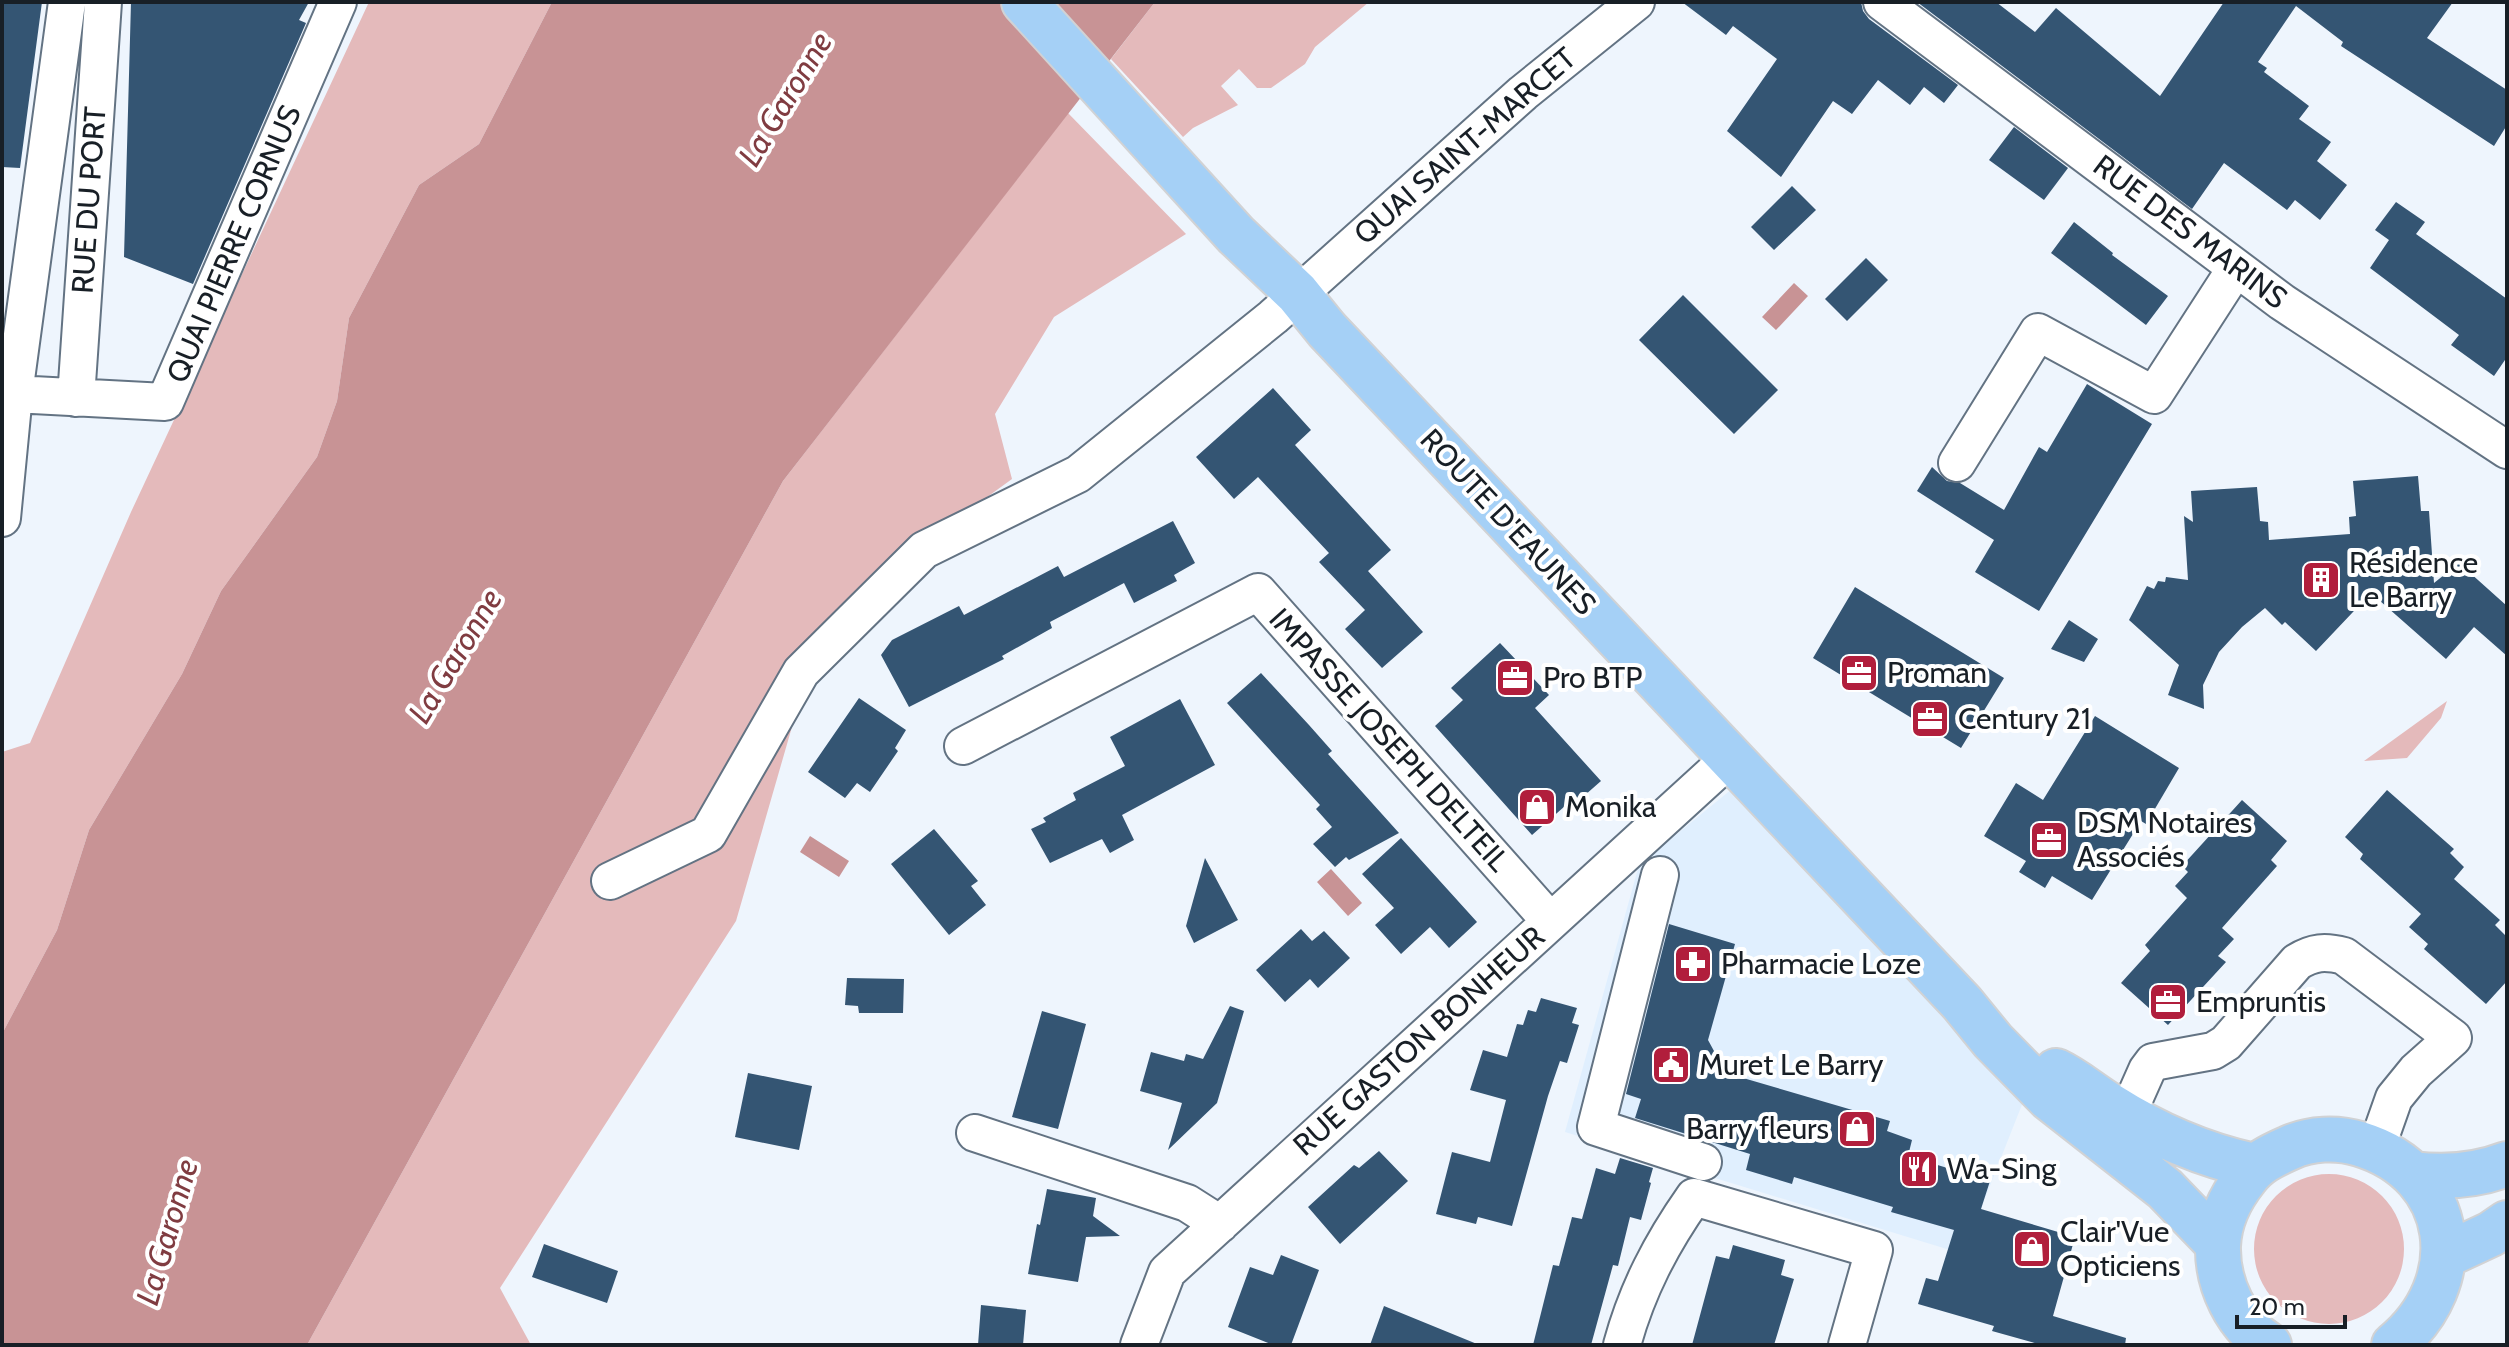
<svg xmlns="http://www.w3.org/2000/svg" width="2509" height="1347" viewBox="0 0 2509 1347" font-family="Cabin,sans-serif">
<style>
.built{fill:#e0effe}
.green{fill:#e4babb}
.water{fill:#c89395}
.building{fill:#345573}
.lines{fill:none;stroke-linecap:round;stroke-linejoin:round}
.minor-casing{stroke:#637383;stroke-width:40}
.major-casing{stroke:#d1d2d4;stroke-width:48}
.minor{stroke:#fff;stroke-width:36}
.major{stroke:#a5d0f6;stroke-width:44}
.labels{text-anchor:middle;stroke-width:8;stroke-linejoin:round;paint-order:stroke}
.street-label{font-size:30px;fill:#181f26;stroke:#fff}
.poi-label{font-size:30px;fill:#181f26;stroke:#fff;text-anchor:start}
.water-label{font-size:32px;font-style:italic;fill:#803c41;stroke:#fff}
</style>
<rect width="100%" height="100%" fill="#eef5fd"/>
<path class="built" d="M1738,784L2023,1102L1963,1254L1565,1132L1639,865Z"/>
<path class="green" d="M369,2H552L479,144L419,185L349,318L337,401L317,457L221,591L182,674L89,830L57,930L2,1034V752L30,743L131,512Z
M1155,2H1369L1315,47L1305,64L1271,88H1257L1239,69L1221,86L1238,105L1193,128L1183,137L1111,59Z
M1068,113L1186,234L1054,317L995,414L1012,479L961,516L815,647L736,921L500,1288L531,1345H307L783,481Z
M2447,701L2441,718L2407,758L2364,761Z
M2254 1249a75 75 0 1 1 150 0a75 75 0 1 1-150 0Z"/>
<path class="water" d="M552,2H1155L783,481L307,1345H2V1034L57,930L89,830L182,674L221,591L317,457L337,401L349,318L419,185L479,144Z
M1794,283L1808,296L1776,330L1762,317Z
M810,836L849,861L839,877L800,852Z
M1331,869L1362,903L1348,916L1317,882Z"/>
<path class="building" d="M2,2H42L20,168L2,167Z
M131,2H309L299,20L306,23L193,284L124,257Z
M1682,2H1861L1863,11L1869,19L1958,85L1944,103L1924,87L1910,105L1878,80L1852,114L1833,101L1781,177L1727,131L1777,59L1733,26L1726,35Z
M1917,2H1996L2035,32L2056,8L2160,96L2224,2H2453L2427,38L2507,90V125L2494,146L2341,46L2343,42L2296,6L2258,62L2267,68L2264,72L2309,106L2299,119L2331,142L2317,161L2347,185L2320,220L2295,200L2287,210L2224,163L2192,209Z
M2014,127L2068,168L2044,200L1989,160Z
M1792,186L1816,210L1774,250L1751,227Z
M2396,202L2425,222L2416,234L2507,299V357L2494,376L2451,345L2459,335L2370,268L2389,240L2375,230Z
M2074,222L2113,253L2112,255L2168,296L2146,325L2051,253Z
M1866,258L1888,280L1847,321L1825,299Z
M1683,295L1778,390L1734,434L1639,340Z
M2087,384L2152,424L2039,611L1975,572L1994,540L1917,491L1932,467L1947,481L1960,483L2004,510L2039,447L2047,452Z
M1273,388L1311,430L1295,445L1391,550L1368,571L1423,632L1382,668L1345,629L1365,610L1319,562L1329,553L1258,477L1234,499L1196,457Z
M2418,476L2421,511H2429L2434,583L2459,563L2507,606V656L2474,627L2446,659L2371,593L2316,651L2285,622L2282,625L2265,608L2242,627L2219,652L2203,685L2204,709L2168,695L2179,665L2129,620L2147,586L2154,589L2158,581L2165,582L2166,577L2188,580L2184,516L2193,522L2191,491L2257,487L2260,521L2268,522L2269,540L2350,534L2349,517L2356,516L2353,481Z
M1173,521L1195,563L1174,575L1177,581L1134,603L1124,583L1050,622L1052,628L1002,656L1004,659L909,707L881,655L892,640L959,606L964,615L1058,566L1064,577Z
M1855,587L2004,678L1961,748L1813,658Z
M2069,620L2098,639L2084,662L2051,649Z
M1500,643L1549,695L1535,708L1601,781L1568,810L1565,806L1532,835L1435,726L1463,700L1451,688Z
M1261,673L1309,725L1332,751L1328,754L1399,833L1349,860L1346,857L1335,867L1313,844L1332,827L1316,809L1320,805L1227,703Z
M859,698L906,730L895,748L898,751L870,792L857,783L845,798L808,772Z
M1180,699L1215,765L1122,815L1134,840L1110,853L1102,839L1050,863L1031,829L1046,822L1043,818L1076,800L1073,793L1125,766L1110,737Z
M2095,716L2179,768L2146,824L2141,821L2092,900L2052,876L2045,888L2019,872L2026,861L1984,836L2016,783L2043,800Z
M2387,790L2454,849L2450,853L2464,867L2454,879L2500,920L2495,925L2507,937V981L2486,1004L2424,949L2428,944L2409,927L2421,914L2360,859L2363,854L2345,837Z
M2242,800L2287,841L2271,860L2277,866L2222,928L2234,939L2218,956L2226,962L2168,1025L2121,983L2150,951L2145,945L2187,898L2175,886L2188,872L2182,866Z
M934,829L978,881L971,886L986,905L949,935L891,864Z
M1401,838L1477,922L1449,948L1430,927L1401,954L1375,925L1394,908L1362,874Z
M1205,858L1238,920L1194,943L1186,926Z
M1669,924L1735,944L1708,1040L1726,1073L1890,1121L1887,1131L1912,1140L1908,1156L1990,1181L1981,1209L2075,1237L2053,1316L2126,1338L2125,1345H2042L1992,1331L1994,1326L1918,1304L1926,1278L1938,1281L1954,1230L1891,1212L1893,1207L1794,1177L1792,1184L1746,1170L1750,1154L1635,1118L1641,1099L1626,1094Z
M1301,929L1312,941L1324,931L1350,958L1318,988L1310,979L1285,1002L1256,970Z
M847,978L904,979L903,1013H859L858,1006L845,1005Z
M1541,998L1577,1008L1572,1023L1579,1025L1567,1063L1560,1061L1548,1096L1512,1226L1478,1217L1476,1224L1436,1214L1452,1152L1490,1162L1506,1100L1470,1090L1483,1050L1507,1057L1517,1024L1523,1025L1528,1010L1536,1012Z
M1230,1006L1244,1011L1217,1103L1168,1150L1182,1103L1140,1091L1151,1052L1184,1061L1186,1054L1203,1059Z
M1042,1011L1086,1024L1058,1129L1012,1117Z
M748,1073L812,1086L799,1150L735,1137Z
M1379,1151L1408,1181L1340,1244L1308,1207L1354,1165L1359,1168Z
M1620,1158L1653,1168L1649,1182L1651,1183L1641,1220L1630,1217L1618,1266L1613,1265L1591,1345H1533L1553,1265L1559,1266L1572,1217L1582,1219L1596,1168L1615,1174Z
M1047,1189L1096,1198L1093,1216L1120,1236L1086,1237L1078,1282L1028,1274L1037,1224L1040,1225Z
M544,1244L618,1271L607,1303L532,1277Z
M1733,1245L1785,1260L1781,1275L1794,1279L1774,1345H1692L1716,1256L1729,1259Z
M1281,1255L1319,1270L1291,1345H1273L1228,1327L1250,1267L1273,1275Z
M981,1305L1026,1310L1023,1345H978Z
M1384,1306L1477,1344V1345H1370Z"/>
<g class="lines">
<defs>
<path id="minor" d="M1882,2L2282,302L2507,450
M14,394L165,402L338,2
M76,398L103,2
M1957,463L2038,332L2154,395L2236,268
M2,518L14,394L67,2
M963,746L1258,592L1550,921
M1660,875L1596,1127L1703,1162
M610,881L708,834L801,672L924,550L1078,474L1273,317L1523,93L1636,2
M2127,1115L2147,1070L2153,1062L2213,1051L2226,1043L2297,962C2313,952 2325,951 2344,956L2453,1038L2416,1071L2394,1098L2376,1149
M975,1133L1187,1203L1220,1224
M1139,1345L1167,1272L1730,758
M1622,1345C1637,1290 1661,1244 1694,1197L1874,1250L1847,1345"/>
<path id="major" d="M1024,2L1236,235L1297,293L1327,330L1962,1003L1993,1041L2049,1098L2165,1189L2218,1244
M2056,1071C2075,1080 2091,1094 2109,1105C2153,1133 2203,1155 2254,1166
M2413,1174C2446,1178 2476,1176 2507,1164
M2444,1256L2491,1234L2507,1223
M2269,1345C2236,1325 2217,1284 2218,1246C2219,1222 2230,1198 2245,1179C2256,1163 2271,1156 2289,1148C2310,1138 2337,1137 2360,1144C2458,1174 2470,1283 2394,1345"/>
</defs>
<use href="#minor" class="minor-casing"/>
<use href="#major" class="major-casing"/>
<use href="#minor" class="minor"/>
<use href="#major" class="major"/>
</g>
<defs>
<symbol id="building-square" viewBox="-11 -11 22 22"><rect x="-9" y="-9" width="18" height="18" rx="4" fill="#b11e3c" stroke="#fff"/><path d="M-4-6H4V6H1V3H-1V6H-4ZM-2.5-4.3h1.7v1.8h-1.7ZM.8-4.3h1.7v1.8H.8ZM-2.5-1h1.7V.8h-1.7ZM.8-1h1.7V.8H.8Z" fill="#fff"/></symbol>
<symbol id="office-square" viewBox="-11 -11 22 22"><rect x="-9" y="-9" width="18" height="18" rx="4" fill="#b11e3c" stroke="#fff"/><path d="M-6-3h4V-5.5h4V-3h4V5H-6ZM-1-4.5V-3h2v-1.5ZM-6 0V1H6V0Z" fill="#fff"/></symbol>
<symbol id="shop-square" viewBox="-11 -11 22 22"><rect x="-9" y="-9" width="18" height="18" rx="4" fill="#b11e3c" stroke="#fff"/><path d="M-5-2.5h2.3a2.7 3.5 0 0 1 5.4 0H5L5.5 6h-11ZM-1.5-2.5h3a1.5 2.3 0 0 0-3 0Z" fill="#fff"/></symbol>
<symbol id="pharmacy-square" viewBox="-11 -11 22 22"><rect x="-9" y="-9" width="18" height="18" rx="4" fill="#b11e3c" stroke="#fff"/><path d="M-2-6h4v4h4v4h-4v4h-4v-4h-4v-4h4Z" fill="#fff"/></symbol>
<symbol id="civic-square" viewBox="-11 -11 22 22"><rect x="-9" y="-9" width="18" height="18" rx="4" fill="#b11e3c" stroke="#fff"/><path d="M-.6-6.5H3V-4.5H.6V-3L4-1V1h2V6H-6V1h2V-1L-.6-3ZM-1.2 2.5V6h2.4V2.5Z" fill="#fff"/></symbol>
<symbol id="restaurant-square" viewBox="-11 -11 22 22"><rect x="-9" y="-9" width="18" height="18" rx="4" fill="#b11e3c" stroke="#fff"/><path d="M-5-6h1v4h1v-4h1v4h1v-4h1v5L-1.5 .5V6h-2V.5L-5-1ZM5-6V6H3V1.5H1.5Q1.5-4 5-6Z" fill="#fff"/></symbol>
</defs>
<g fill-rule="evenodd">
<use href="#building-square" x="2299" y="558" width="44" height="44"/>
<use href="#office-square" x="1837" y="651" width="44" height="44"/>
<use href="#office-square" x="1493" y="656" width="44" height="44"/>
<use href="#office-square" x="1908" y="697" width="44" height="44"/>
<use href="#shop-square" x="1515" y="785" width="44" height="44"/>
<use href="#office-square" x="2027" y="818" width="44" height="44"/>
<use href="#pharmacy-square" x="1671" y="942" width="44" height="44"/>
<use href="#office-square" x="2146" y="980" width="44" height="44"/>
<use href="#civic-square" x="1649" y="1043" width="44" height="44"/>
<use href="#shop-square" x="1835" y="1107" width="44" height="44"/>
<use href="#restaurant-square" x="1897" y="1147" width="44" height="44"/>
<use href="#shop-square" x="2010" y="1227" width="44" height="44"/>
</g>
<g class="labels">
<g class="street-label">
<text transform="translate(1465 146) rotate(-41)" y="10">QUAI SAINT-MARCET</text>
<text transform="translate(89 200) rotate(-86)" y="10">RUE DU PORT</text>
<text transform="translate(2190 232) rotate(37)" y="10">RUE DES MARINS</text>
<text transform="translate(234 244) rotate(-67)" y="10">QUAI PIERRE CORNUS</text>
<text transform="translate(1508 522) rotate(47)" y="10">ROUTE D'EAUNES</text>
<text transform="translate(1389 740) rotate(48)" y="10">IMPASSE JOSEPH DELTEIL</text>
<text transform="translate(1419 1041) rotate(-42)" y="10">RUE GASTON BONHEUR</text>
</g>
<g class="poi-label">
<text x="2349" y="573">Résidence<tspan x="2349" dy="34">Le Barry</tspan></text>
<text x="1887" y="683">Proman</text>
<text x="1543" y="688">Pro BTP</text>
<text x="1958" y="729">Century 21</text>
<text x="1565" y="817">Monika</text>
<text x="2077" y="833">DSM Notaires<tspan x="2077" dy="34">Associés</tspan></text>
<text x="1721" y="974">Pharmacie Loze</text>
<text x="2196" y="1012">Empruntis</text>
<text x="1699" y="1075">Muret Le Barry</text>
<text x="1829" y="1139" text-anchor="end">Barry fleurs</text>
<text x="1947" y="1179">Wa-Sing</text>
<text x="2060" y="1242">Clair'Vue<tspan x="2060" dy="34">Opticiens</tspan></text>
</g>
<g class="water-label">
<text transform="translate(785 99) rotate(-59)" y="11">La Garonne</text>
<text transform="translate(455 656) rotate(-59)" y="11">La Garonne</text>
<text transform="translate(167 1232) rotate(-74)" y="11">La Garonne</text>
</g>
</g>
<rect width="2509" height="1347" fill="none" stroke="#181f26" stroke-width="8"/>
<path d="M2237 1315v12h108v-12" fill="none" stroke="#181f26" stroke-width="4"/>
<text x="2249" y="1315" font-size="24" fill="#181f26" stroke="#ffffff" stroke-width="6" paint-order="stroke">20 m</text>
</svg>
